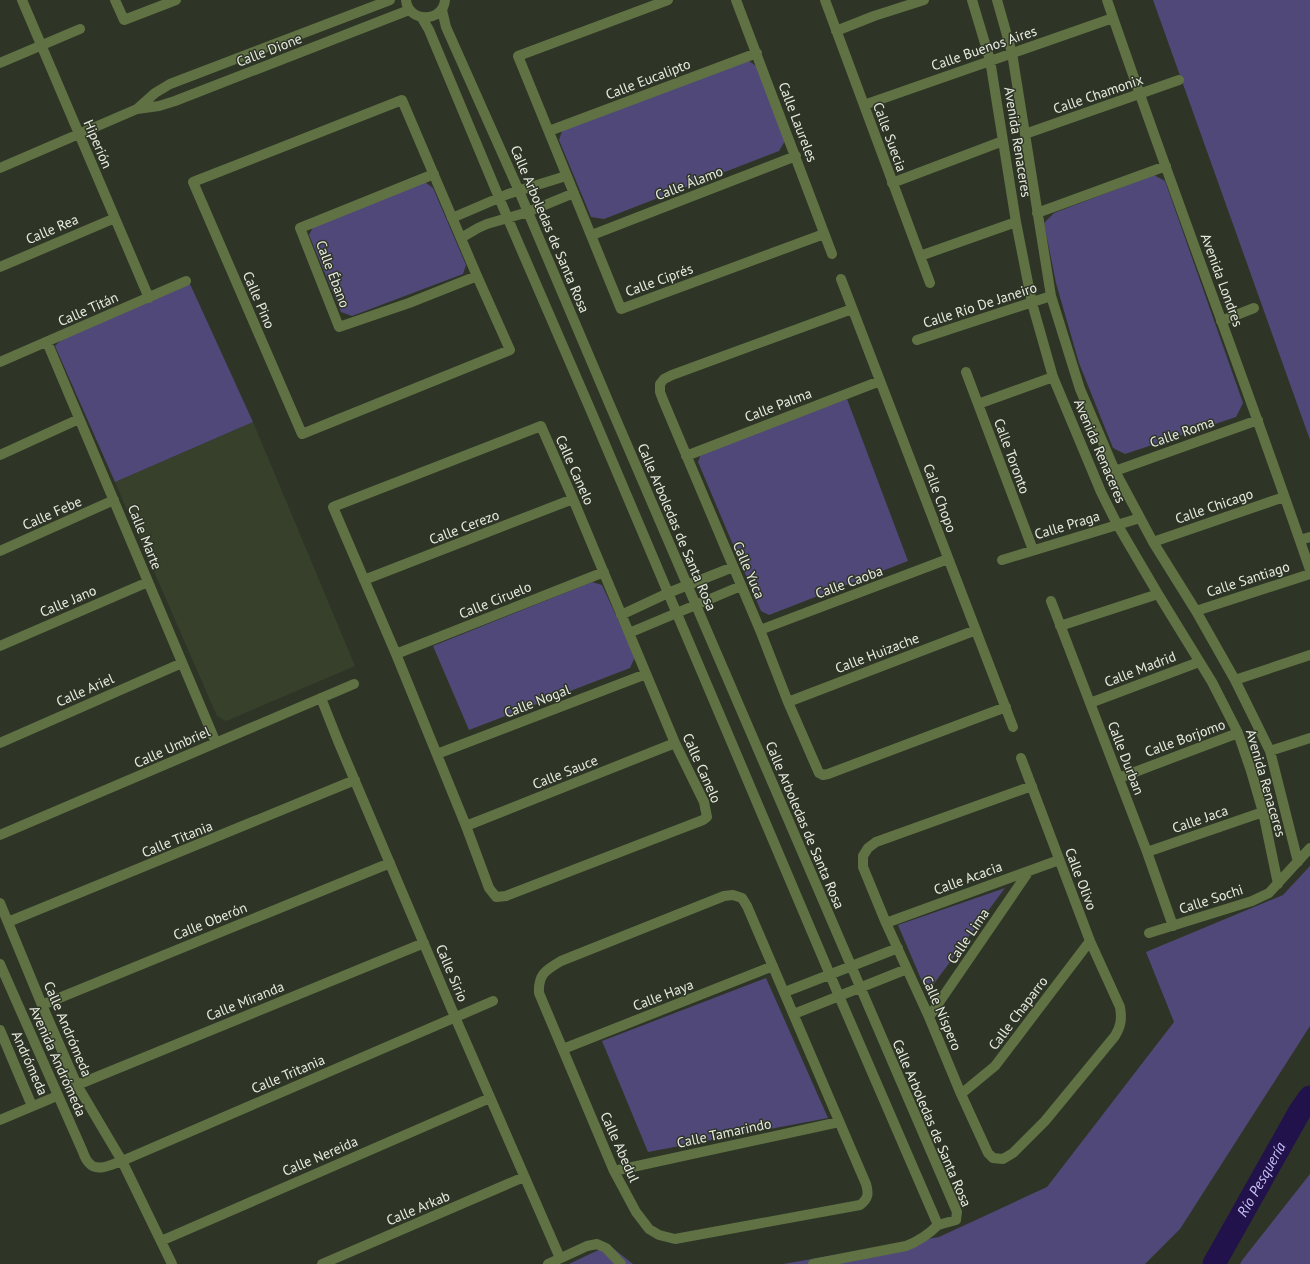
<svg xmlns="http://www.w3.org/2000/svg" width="1310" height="1264" viewBox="0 0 1310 1264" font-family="'PT Sans',sans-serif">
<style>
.built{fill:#37402b}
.green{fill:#504878}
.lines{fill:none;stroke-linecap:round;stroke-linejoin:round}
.river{stroke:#22124b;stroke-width:23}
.minor{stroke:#607244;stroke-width:10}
.labels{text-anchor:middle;stroke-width:3;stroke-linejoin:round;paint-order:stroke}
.street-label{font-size:14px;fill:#e7ebe1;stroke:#2e3526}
.water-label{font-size:15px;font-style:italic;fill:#c7c1f8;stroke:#2e3526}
</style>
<rect width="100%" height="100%" fill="#2e3526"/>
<path class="built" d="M253,422L355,666L226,721L217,716L115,482Z"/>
<path class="green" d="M1153,0H1310V440Z
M745,58L756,66L785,141L779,151L604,219L591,217L559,140L563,128Z
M1154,175L1165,181L1243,403L1236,417L1125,454L1113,448L1079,363L1056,283L1044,223L1054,213Z
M425,182L433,188L466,265L463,274L352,316L341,312L309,235L314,225Z
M190,284L253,422L115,482L55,346L61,340Z
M847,399L908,561L769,615L761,611L698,462L701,454Z
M592,582L602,585L635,657L630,668L469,730L433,646Z
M1310,866V1026L1180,1229L1145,1264H783L939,1237L1047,1187L1174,1022L1146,952L1283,895Z
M1005,888L927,993L898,925Z
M766,978L828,1118L648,1152L602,1041Z
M1310,1174V1264H1240L1243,1259Z
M609,1245L633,1264H569Z"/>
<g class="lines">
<path class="river" id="s1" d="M1214,1264L1300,1111L1310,1097"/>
<path class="minor" d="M22,0L149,298
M115,0L124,20L176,0
M406,0C408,23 443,23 445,0
M668,0L518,56L621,309L824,234
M736,0L832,254
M825,0L930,283
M972,0L990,60L1016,222L1032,303L1053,377L1101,492L1117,524L1158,594L1212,682L1238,733L1251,771L1263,812L1278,884
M997,0L1012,53L1051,296L1080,389L1115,471L1153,542L1196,611L1235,680L1270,751L1298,862
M1107,0C1172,191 1245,379 1310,570
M442,10L446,27L519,191L609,403L957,1212L956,1220L938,1225
M422,18L429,30L508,219L591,411L839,996L938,1225
M836,31L874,16L924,0
M0,63L80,29
M402,100L477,276L510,350L302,434L193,182Z
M864,105L1113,18
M137,109L155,93L170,84L390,0
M549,131L757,53
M1025,134L1179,80
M0,168L137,109L159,106L175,101L409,10
M434,174L300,228L339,327L409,303L477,276
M892,183L1003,141
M1037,213L1166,166
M452,218L508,194L566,176
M592,235L796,156
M461,238L478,228L487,224L528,212L574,193
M920,256L1016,222
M0,267L115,218
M841,279L1013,727
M852,309L672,375L664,379L660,384V392L663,400L760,630L788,702L819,773L823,775L828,774L1006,707
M1221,321L1254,308
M917,340L1051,296
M47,342L216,743
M0,362L186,281
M966,372L1033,550
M978,404L1053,377
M541,426L573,499L675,743L704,802L707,817L703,820L506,896L496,897L489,888L466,826L396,654L333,507Z
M0,455L79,419
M686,456L880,381
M1115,471L1258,420
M1300,540L1310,537
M1153,542L1284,497
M0,551L114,500
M1002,560L1140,518
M364,580L573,499
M1051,601L1147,852L1173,926
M1196,611L1310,574
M621,615L668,593L733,567
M1060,626L1158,594
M760,630L948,559
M629,633L741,586
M0,646L148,582
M396,654L604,572
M1235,680L1310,655
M321,698L338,741L455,1017L560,1258
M788,702L976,630
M1090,703L1199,662
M0,743L182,663
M1270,751L1310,738
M437,754L646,674
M1021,758L1090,941L1120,1007C1122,1019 1121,1026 1115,1036L1045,1121L1013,1153L1003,1159L993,1158L988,1153L961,1094L929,1017L886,923L863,867V856L868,848L876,842L1032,786
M1119,778L1238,733
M466,826L675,743
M0,835L354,684
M1147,852L1263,812
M733,895L742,898L747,906L866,1184C869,1194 868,1199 860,1205L675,1239L659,1235L649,1229L636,1212L614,1171L539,993C538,974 546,970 561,961L724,896Z
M0,903L42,1005L77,1085L122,1161L172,1264
M8,922L355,780
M886,923L1059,860
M1149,933L1252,901L1269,893L1310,848
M0,964L83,1152C84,1155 86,1160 89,1163C97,1173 112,1164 122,1161L493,1001
M785,992L898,948
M42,1005L390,863
M794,1014L907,969
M929,1017L1029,871
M0,1030L32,1106
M563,1049L773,966
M77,1085L424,943
M961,1094L995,1066L1090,941
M0,1120L57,1096
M614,1171L839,1122
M161,1241L490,1098
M322,1264L524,1177
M548,1264L587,1246L597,1244L606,1248L621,1264
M813,1264L906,1246C919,1241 928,1235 938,1225"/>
</g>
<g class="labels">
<g class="street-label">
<text transform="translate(984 48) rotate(-19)" y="5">Calle Buenos Aires</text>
<text transform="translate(269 50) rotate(-21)" y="5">Calle Dione</text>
<text transform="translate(648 79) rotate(-21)" y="5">Calle Eucalipto</text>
<text transform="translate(1098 94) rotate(-19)" y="5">Calle Chamonix</text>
<text transform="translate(798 122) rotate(69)" y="5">Calle Laureles</text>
<text transform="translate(890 137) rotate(70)" y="5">Calle Suecia</text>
<text transform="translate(1018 142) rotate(81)" y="5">Avenida Renaceres</text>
<text transform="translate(98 144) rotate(67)" y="5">Hiperión</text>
<text transform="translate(689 183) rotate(-21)" y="5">Calle Álamo</text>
<text transform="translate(52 229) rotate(-23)" y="5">Calle Rea</text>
<text transform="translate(550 229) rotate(67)" y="5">Calle Arboledas de Santa Rosa</text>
<text transform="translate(333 274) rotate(69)" y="5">Calle Ébano</text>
<text transform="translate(659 280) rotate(-20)" y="5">Calle Ciprés</text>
<text transform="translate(1222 280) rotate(70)" y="5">Avenida Londres</text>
<text transform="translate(259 300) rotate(67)" y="5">Calle Pino</text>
<text transform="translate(980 305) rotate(-18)" y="5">Calle Río De Janeiro</text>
<text transform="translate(88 309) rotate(-24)" y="5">Calle Titán</text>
<text transform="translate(778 405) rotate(-21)" y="5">Calle Palma</text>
<text transform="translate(1182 432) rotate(-19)" y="5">Calle Roma</text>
<text transform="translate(1100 451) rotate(67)" y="5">Avenida Renaceres</text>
<text transform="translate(1012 456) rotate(70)" y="5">Calle Toronto</text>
<text transform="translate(575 470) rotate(66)" y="5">Calle Canelo</text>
<text transform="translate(940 498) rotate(70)" y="5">Calle Chopo</text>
<text transform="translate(1214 506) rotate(-19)" y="5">Calle Chicago</text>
<text transform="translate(52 513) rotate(-24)" y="5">Calle Febe</text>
<text transform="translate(1067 525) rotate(-17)" y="5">Calle Praga</text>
<text transform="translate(464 527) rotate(-21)" y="5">Calle Cerezo</text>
<text transform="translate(677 527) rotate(67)" y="5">Calle Arboledas de Santa Rosa</text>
<text transform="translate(145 537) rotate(68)" y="5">Calle Marte</text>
<text transform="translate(749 570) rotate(67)" y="5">Calle Yuca</text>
<text transform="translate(1248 579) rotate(-18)" y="5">Calle Santiago</text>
<text transform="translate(849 582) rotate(-20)" y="5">Calle Caoba</text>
<text transform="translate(495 600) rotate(-22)" y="5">Calle Ciruelo</text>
<text transform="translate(68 601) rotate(-23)" y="5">Calle Jano</text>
<text transform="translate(877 653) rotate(-21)" y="5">Calle Huizache</text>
<text transform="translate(1140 669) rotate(-21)" y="5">Calle Madrid</text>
<text transform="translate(85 690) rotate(-24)" y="5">Calle Ariel</text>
<text transform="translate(537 701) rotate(-21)" y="5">Calle Nogal</text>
<text transform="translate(1185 738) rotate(-20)" y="5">Calle Borjomo</text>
<text transform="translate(172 747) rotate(-24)" y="5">Calle Umbriel</text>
<text transform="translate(1126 758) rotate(69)" y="5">Calle Durban</text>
<text transform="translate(702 768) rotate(66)" y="5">Calle Canelo</text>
<text transform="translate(565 772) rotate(-22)" y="5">Calle Sauce</text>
<text transform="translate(1266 783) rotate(74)" y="5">Avenida Renaceres</text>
<text transform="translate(1200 819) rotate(-19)" y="5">Calle Jaca</text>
<text transform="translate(805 825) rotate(67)" y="5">Calle Arboledas de Santa Rosa</text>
<text transform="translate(177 839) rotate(-22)" y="5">Calle Titania</text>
<text transform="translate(968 878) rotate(-20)" y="5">Calle Acacia</text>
<text transform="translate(1081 879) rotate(69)" y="5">Calle Olivo</text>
<text transform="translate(1211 899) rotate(-18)" y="5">Calle Sochi</text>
<text transform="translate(210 921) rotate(-22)" y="5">Calle Oberón</text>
<text transform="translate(968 936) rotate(-56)" y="5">Calle Lima</text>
<text transform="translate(452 973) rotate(67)" y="5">Calle Sirio</text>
<text transform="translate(663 995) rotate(-21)" y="5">Calle Haya</text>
<text transform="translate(245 1001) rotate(-22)" y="5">Calle Miranda</text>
<text transform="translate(942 1013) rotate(67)" y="5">Calle Níspero</text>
<text transform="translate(1018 1013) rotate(-53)" y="5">Calle Chaparro</text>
<text transform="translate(68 1029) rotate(67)" y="5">Calle Andrómeda</text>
<text transform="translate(58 1061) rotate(66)" y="5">Avenida Andrómeda</text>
<text transform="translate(30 1063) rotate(66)" y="5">Andrómeda</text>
<text transform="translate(288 1074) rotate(-23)" y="5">Calle Tritania</text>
<text transform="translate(932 1123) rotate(67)" y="5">Calle Arboledas de Santa Rosa</text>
<text transform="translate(724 1133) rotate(-12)" y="5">Calle Tamarindo</text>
<text transform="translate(620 1147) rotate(66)" y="5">Calle Abedul</text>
<text transform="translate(320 1156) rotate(-23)" y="5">Calle Nereida</text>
<text transform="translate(418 1208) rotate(-23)" y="5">Calle Arkab</text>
</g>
<g class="water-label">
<text dy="5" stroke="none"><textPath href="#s1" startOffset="97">Río Pesquería</textPath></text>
</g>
</g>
</svg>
